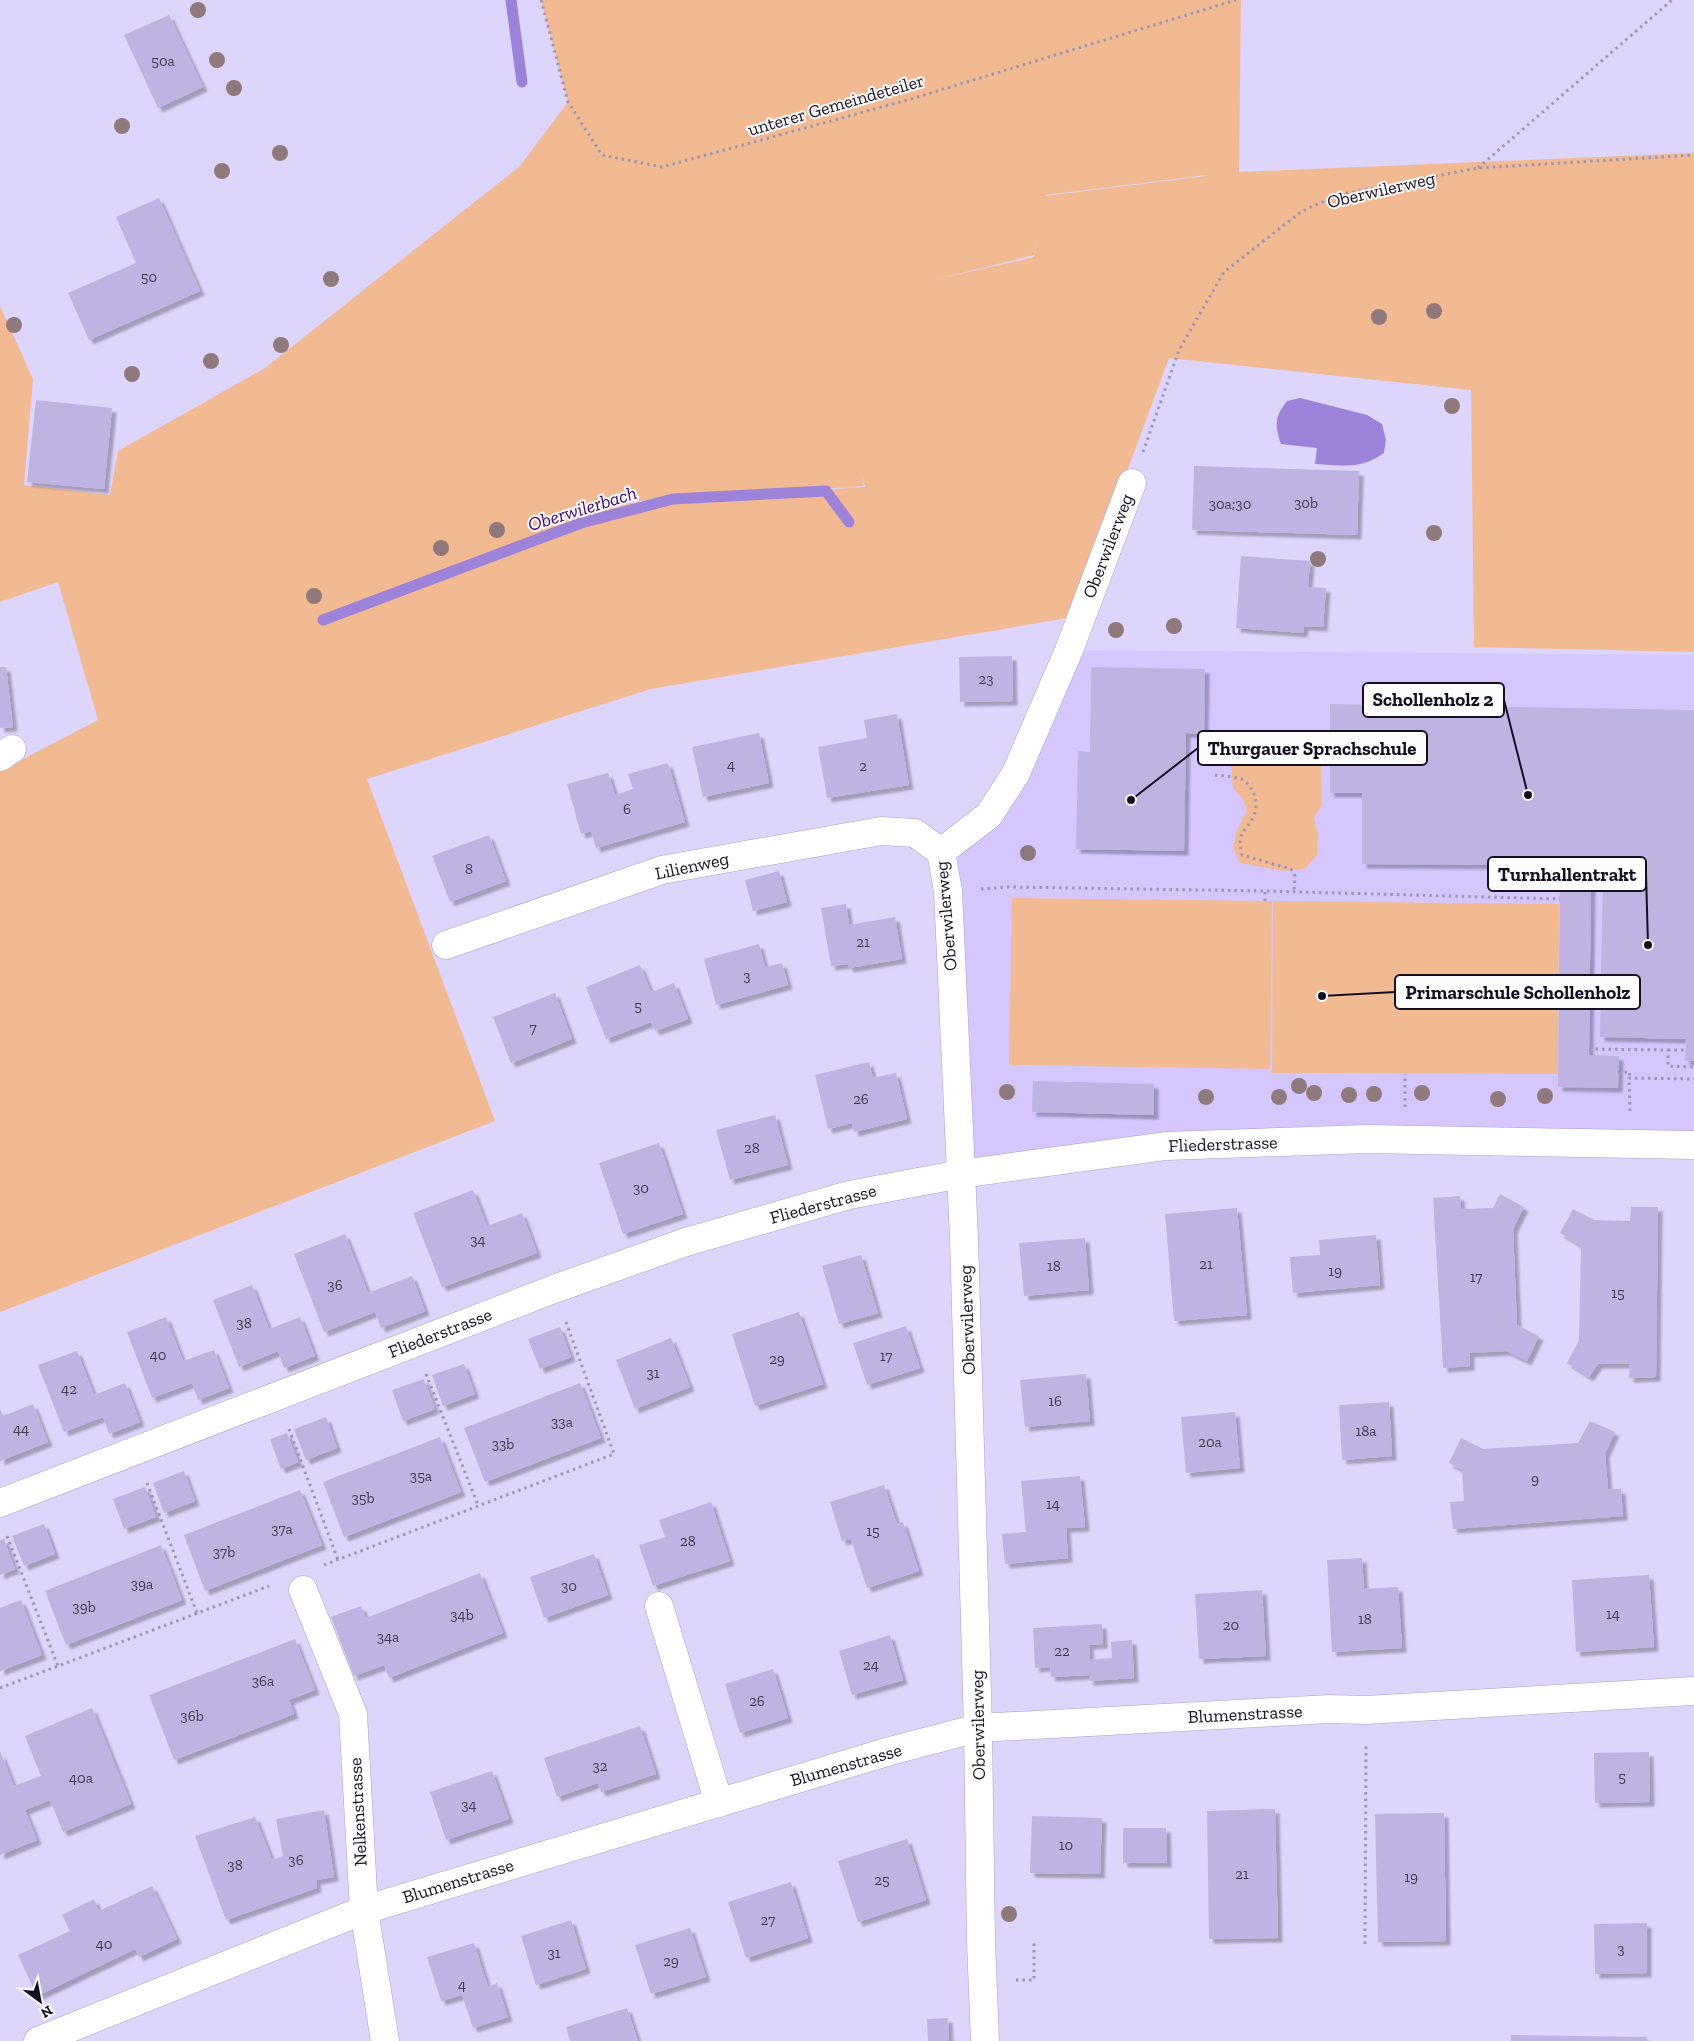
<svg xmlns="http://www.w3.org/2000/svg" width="1694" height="2041" viewBox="0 0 1694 2041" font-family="'Zilla Slab',serif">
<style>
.built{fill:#d5c7fe}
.green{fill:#f2ba93;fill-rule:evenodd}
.water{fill:#9c82d8}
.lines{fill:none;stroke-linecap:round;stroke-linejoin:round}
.stream{stroke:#9c82d8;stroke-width:11}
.building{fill:#bfb3e2;filter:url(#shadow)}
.minor-casing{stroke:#a99dcb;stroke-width:29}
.path{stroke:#9c95b4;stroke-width:3;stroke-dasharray:2.5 4;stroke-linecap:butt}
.minor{stroke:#fff;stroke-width:28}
.tree{fill:#8f797c}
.labels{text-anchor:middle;stroke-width:4;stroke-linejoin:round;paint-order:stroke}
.number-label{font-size:15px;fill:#403951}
.street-label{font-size:18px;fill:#151021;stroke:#fcfcfc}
.water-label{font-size:19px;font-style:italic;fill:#390370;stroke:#fcfcfc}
.leader{fill:none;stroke:#151021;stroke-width:2}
.callout-dot{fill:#151021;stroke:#fcfcfc;stroke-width:2}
.callout{fill:#fcfcfc;stroke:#151021;stroke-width:2}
.callout-label{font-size:19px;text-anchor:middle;font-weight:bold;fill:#151021}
</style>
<defs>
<filter id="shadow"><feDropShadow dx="4.5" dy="4.5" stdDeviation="1" flood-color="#0004"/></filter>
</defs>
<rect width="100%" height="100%" fill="#ded5fc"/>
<path class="built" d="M1069,650L1694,655V1145L1367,1139L961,1174L941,852L989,815Z"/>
<path class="green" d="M541,0H1241L1239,172L1694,153V652L1474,647L1471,390L1169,358L1073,617L651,689L367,779L495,1121L0,1312V771L98,720L58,582L0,602V306L33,379L24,485L110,495L118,451L265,368L520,166L568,102ZM1206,175V176L1045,196L1046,195ZM1038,237L1034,257L938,279L1034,255ZM860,470L865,487L588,506L587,504L864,486Z
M1280,744L1295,752L1321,754L1322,805L1314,818L1318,835L1317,855L1305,869L1284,871L1240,863L1233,847L1237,830L1247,810L1242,798L1233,788L1231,766L1259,745Z
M1012,898L1272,901L1270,1069L1009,1065Z
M1273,901L1559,904L1558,1074L1272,1073Z"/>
<path class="water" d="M1300,398L1367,415L1382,424L1386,440L1384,453C1360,470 1343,465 1315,464L1317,448L1281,444C1275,424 1274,418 1287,401Z"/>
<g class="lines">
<path class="stream" d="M511,0L522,82
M323,620L581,523L673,499L826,491L849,522"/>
</g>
<path class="building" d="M169,15L203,87L158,108L124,35Z
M159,198L200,291L89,340L68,293L136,263L116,217Z
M36,400L112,408L104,489L27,482Z
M1194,466L1359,471L1357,535L1192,530Z
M1241,556L1310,561L1308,587L1326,588L1323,627L1304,626L1303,633L1236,628Z
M1012,656L1013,701L960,702L959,657Z
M0,667H6L13,727L0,728Z
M1091,667L1205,669L1204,734L1186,733L1184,851L1076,849L1078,751L1090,752Z
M1330,704L1694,710V1061H1685L1686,1039L1600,1037L1603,869H1591L1589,1055L1619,1056L1618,1088L1558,1087L1560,868L1522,865L1362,864V793H1330Z
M897,714L909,785L827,798L818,747L867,738L864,720Z
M759,733L769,783L703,797L692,747Z
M668,763L685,822L596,848L591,831L581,834L567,784L608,773L615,795L633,789L628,774Z
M489,835L506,881L450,902L432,856Z
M779,871L787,902L753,911L745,880Z
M846,904L849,925L895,917L902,959L849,968L848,964L831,966L821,908Z
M759,944L765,967L782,963L788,985L716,1005L704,959Z
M640,965L651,992L674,983L688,1019L655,1031L651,1022L606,1039L586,987Z
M555,993L572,1039L511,1063L493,1017Z
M869,1062L873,1078L896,1073L907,1119L854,1132L852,1123L828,1129L815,1075Z
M1033,1081L1154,1084V1115L1032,1112Z
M775,1115L788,1165L730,1180L716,1130Z
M659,1143L683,1214L623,1234L599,1163Z
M473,1190L487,1226L522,1213L537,1253L442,1287L413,1213Z
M1500,1194L1524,1207L1513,1229L1517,1325L1539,1336L1527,1361L1506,1351L1470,1353V1366L1443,1368L1433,1198L1460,1196L1461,1209L1493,1208Z
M1631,1207H1658L1656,1377L1629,1378L1630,1364H1598L1589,1377L1567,1363L1579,1340L1581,1246L1560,1233L1573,1209L1594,1220L1630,1221Z
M1237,1208L1247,1315L1174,1321L1165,1214Z
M345,1234L368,1293L412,1276L425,1311L381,1328L375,1312L324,1332L294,1254Z
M1376,1235L1380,1285L1293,1293L1290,1257L1320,1255L1319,1240Z
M1085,1238L1089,1290L1024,1296L1019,1243Z
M861,1255L878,1313L839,1324L822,1266Z
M252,1285L269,1329L300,1317L315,1356L284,1368L278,1351L239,1367L213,1300Z
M799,1312L823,1384L755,1406L732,1334Z
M166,1317L183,1361L214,1350L229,1388L198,1400L192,1383L152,1398L127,1332Z
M906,1326L920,1368L867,1385L853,1343Z
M560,1327L571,1357L540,1369L528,1339Z
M671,1338L690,1387L635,1409L616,1360Z
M77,1351L94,1395L125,1383L140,1422L109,1434L103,1417L64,1432L38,1365Z
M464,1364L475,1394L443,1406L432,1375Z
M1086,1374L1090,1421L1025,1427L1020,1380Z
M424,1379L435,1409L403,1421L392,1390Z
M580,1383L601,1438L485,1482L464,1428Z
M1389,1402L1392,1456L1342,1460L1339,1405Z
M33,1404L48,1442L0,1461V1408L3,1416Z
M1235,1412L1240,1468L1186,1473L1181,1417Z
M326,1417L337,1448L306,1460L294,1429Z
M1590,1421L1615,1432L1605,1453L1608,1489H1621L1623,1516L1453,1529L1450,1502L1464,1501L1462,1470L1449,1463L1461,1438L1483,1449L1578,1443Z
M287,1433L298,1462L281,1469L270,1439Z
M440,1437L461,1492L344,1537L323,1482Z
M184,1471L195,1501L164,1513L153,1483Z
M1080,1476L1085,1527L1066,1528L1068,1558L1005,1564L1002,1534L1026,1532L1021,1481Z
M884,1485L897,1524L903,1522L919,1571L867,1588L851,1539L842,1541L830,1502Z
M145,1487L156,1517L124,1529L113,1499Z
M300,1490L322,1545L205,1591L184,1535Z
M711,1502L730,1561L653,1586L639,1545L665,1537L659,1520Z
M44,1524L55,1554L24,1566L12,1536Z
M4,1539L15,1569L0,1575V1540Z
M161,1545L182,1600L66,1645L45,1591Z
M594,1554L608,1595L544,1618L530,1577Z
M1362,1558L1364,1589L1398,1587L1402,1648L1332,1652L1327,1560Z
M480,1573L503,1633L389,1678L384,1665L354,1676L331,1617L361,1606L366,1618Z
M1649,1575L1654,1647L1576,1652L1572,1580Z
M1262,1590L1266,1656L1199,1659L1195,1594Z
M21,1600L42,1655L0,1671V1608Z
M1102,1624L1103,1644L1089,1645L1090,1660L1112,1658L1111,1642L1132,1640L1134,1678L1089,1681V1675L1051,1677L1050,1667L1035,1668L1033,1628Z
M890,1635L903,1680L852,1695L839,1651Z
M295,1639L315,1690L289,1700L294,1714L174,1760L149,1695Z
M773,1669L788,1718L740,1733L725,1684Z
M92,1708L131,1804L63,1832L50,1800L25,1810L37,1840L0,1855V1751L14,1786L41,1776L25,1736Z
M640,1726L656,1774L601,1792L598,1783L557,1797L544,1758Z
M1649,1752L1650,1802L1595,1803L1594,1753Z
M492,1771L509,1819L446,1840L430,1792Z
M1275,1809L1278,1938L1209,1939L1207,1811Z
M324,1810L334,1877L316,1880L317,1888L226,1920L195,1836L255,1817L272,1860L283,1856L276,1819Z
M1444,1813L1446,1941L1378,1942L1375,1814Z
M1032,1816L1102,1818L1100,1874L1030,1873Z
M1123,1828H1166L1167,1863H1123Z
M907,1839L926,1900L858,1922L838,1861Z
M791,1882L808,1938L746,1958L728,1902Z
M152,1886L177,1939L139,1957L135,1949L37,1996L18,1955L70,1931L62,1915L94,1899L99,1911Z
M571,1920L586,1969L536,1985L521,1936Z
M1647,1923V1973L1595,1974L1594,1924Z
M690,1928L706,1977L651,1994L635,1945Z
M474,1943L488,1987L497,1983L508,2017L473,2028L462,1995L441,2001L427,1957Z
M627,2008L638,2041H570L566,2027Z
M948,2018L949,2041H928L927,2019Z
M1511,2035L1647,2037V2041H1511Z"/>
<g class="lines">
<defs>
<path id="minor" d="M0,757L12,749
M941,852L948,891L964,1238L978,1728L981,1942L985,2041
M941,852L989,815L1016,773L1069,650L1132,483
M446,945L662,870L881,831L915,833L941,852
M0,1503L554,1289L686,1242L849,1195L961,1174L1166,1146L1367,1139L1694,1145
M303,1590L353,1714L364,1910L385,2041
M659,1606L719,1803
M38,2041L364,1910L890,1751L978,1728L1330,1709L1366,1710L1694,1691"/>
</defs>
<use href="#minor" class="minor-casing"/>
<path class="path" d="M541,0L568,102L602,155L662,167L911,99L1236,0
M1478,168L1672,0
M1143,452L1179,350L1224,272L1302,211L1338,195L1478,168L1694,155
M1215,775C1223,776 1236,776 1243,780C1254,787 1259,803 1254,815C1246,834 1236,830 1242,855L1291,869L1295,876L1294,892
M981,889L1009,887L1265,891L1560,899
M1265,901V891
M1589,1049L1668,1050V1066L1694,1067
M1668,1050H1685
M1618,1072H1630L1629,1078
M1405,1107V1074
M1630,1111L1629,1078L1694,1079
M426,1374L478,1505
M289,1429L338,1560
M147,1483L197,1613
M7,1536L58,1666
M324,1565L614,1454L566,1322
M0,1688L269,1586
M1365,1944L1366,1744
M1016,1980H1034V1941"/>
<use href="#minor" class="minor"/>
</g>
<g class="tree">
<circle cx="198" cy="10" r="8"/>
<circle cx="217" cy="60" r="8"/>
<circle cx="234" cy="88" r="8"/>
<circle cx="122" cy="126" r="8"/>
<circle cx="280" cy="153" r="8"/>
<circle cx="222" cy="171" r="8"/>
<circle cx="331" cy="279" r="8"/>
<circle cx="1434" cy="311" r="8"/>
<circle cx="1379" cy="317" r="8"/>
<circle cx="14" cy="325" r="8"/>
<circle cx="281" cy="345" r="8"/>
<circle cx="211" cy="361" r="8"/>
<circle cx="132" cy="374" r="8"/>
<circle cx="1452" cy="406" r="8"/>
<circle cx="497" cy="530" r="8"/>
<circle cx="1434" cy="533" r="8"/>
<circle cx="441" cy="548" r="8"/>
<circle cx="1318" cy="559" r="8"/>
<circle cx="314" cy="596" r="8"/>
<circle cx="1174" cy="626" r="8"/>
<circle cx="1116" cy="630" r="8"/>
<circle cx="1028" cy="853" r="8"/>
<circle cx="1299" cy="1086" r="8"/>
<circle cx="1007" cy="1092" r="8"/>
<circle cx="1314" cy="1093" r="8"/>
<circle cx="1422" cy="1093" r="8"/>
<circle cx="1374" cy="1094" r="8"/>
<circle cx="1349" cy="1095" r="8"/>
<circle cx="1545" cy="1096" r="8"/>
<circle cx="1206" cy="1097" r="8"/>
<circle cx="1279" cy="1097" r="8"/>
<circle cx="1498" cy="1099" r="8"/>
<circle cx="1009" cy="1914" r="8"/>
</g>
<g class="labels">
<g class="number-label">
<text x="163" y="66">50a</text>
<text x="149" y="282">50</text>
<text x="1306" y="508">30b</text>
<text x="1230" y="509">30a;30</text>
<text x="986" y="684">23</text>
<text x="731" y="770">4</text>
<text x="863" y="771">2</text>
<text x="627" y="814">6</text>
<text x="469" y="874">8</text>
<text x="863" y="947">21</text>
<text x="747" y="981">3</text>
<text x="638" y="1011">5</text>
<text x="533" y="1033">7</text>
<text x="861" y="1104">26</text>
<text x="752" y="1153">28</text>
<text x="641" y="1193">30</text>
<text x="478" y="1245">34</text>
<text x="1206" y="1269">21</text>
<text x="1054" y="1271">18</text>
<text x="1335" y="1276">19</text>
<text x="1476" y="1282">17</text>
<text x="335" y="1290">36</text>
<text x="1618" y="1298">15</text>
<text x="244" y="1328">38</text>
<text x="158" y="1360">40</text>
<text x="886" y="1361">17</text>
<text x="777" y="1364">29</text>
<text x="653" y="1378">31</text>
<text x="69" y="1394">42</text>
<text x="1055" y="1406">16</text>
<text x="562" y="1427">33a</text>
<text x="21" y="1434">44</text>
<text x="1366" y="1436">18a</text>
<text x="1210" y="1447">20a</text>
<text x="503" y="1449">33b</text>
<text x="421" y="1481">35a</text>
<text x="1535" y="1484">9</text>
<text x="363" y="1503">35b</text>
<text x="1053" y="1509">14</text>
<text x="282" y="1534">37a</text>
<text x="873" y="1536">15</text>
<text x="688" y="1546">28</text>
<text x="224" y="1557">37b</text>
<text x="142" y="1589">39a</text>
<text x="569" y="1591">30</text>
<text x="84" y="1612">39b</text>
<text x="1613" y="1619">14</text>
<text x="462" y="1620">34b</text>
<text x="1365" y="1624">18</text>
<text x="1231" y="1630">20</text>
<text x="388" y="1642">34a</text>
<text x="1062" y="1656">22</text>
<text x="871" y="1670">24</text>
<text x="263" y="1686">36a</text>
<text x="757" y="1706">26</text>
<text x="192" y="1721">36b</text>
<text x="600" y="1771">32</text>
<text x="1622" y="1782">5</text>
<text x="81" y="1783">40a</text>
<text x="469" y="1810">34</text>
<text x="1066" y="1850">10</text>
<text x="296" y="1865">36</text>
<text x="235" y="1870">38</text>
<text x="1242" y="1879">21</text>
<text x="1411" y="1882">19</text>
<text x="882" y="1885">25</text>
<text x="768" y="1925">27</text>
<text x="104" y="1949">40</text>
<text x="1621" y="1954">3</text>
<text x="554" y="1958">31</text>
<text x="671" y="1966">29</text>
<text x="462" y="1990">4</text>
</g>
<g class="street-label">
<text transform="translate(836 105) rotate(-16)" y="6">unterer Gemeindeteiler</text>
<text transform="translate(1381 190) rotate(-13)" y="6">Oberwilerweg</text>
<text transform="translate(1108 546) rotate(-69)" y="6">Oberwilerweg</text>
<text transform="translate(692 866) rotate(-12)" y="6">Lilienweg</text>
<text transform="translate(946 916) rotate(-95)" y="6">Oberwilerweg</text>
<text transform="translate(1223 1144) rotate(-2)" y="6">Fliederstrasse</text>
<text transform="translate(823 1204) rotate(-15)" y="6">Fliederstrasse</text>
<text transform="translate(967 1320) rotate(-92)" y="6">Oberwilerweg</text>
<text transform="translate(440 1333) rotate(-21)" y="6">Fliederstrasse</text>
<text transform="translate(1245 1714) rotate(-3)" y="6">Blumenstrasse</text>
<text transform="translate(978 1725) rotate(-91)" y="6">Oberwilerweg</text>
<text transform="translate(846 1765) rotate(-16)" y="6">Blumenstrasse</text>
<text transform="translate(358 1812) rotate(-93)" y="6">Nelkenstrasse</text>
<text transform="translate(458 1881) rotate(-17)" y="6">Blumenstrasse</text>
</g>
<g class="water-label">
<text transform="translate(582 508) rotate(-17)" y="7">Oberwilerbach</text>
</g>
</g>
<path class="leader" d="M1528 795L1504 700M1131 800L1198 748M1648 945L1646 874M1322 996L1395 992"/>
<g class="callout-dot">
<circle cx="1528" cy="795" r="5"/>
<circle cx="1131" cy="800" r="5"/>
<circle cx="1648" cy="945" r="5"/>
<circle cx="1322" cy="996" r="5"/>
</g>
<g class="callout">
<rect x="1363" y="683" width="141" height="34" rx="5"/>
<rect x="1198" y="731" width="229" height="34" rx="5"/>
<rect x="1488" y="857" width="158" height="34" rx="5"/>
<rect x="1395" y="975" width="245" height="34" rx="5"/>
</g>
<g class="callout-label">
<text x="1433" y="706">Schollenholz 2</text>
<text x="1312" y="755">Thurgauer Sprachschule</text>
<text x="1567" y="881">Turnhallentrakt</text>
<text x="1518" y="999">Primarschule Schollenholz</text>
</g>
<g transform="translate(40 2001) rotate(148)" stroke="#fcfcfc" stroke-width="4" paint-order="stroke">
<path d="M0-4L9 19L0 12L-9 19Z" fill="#151021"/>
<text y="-8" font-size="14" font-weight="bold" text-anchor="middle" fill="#151021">N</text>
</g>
</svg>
